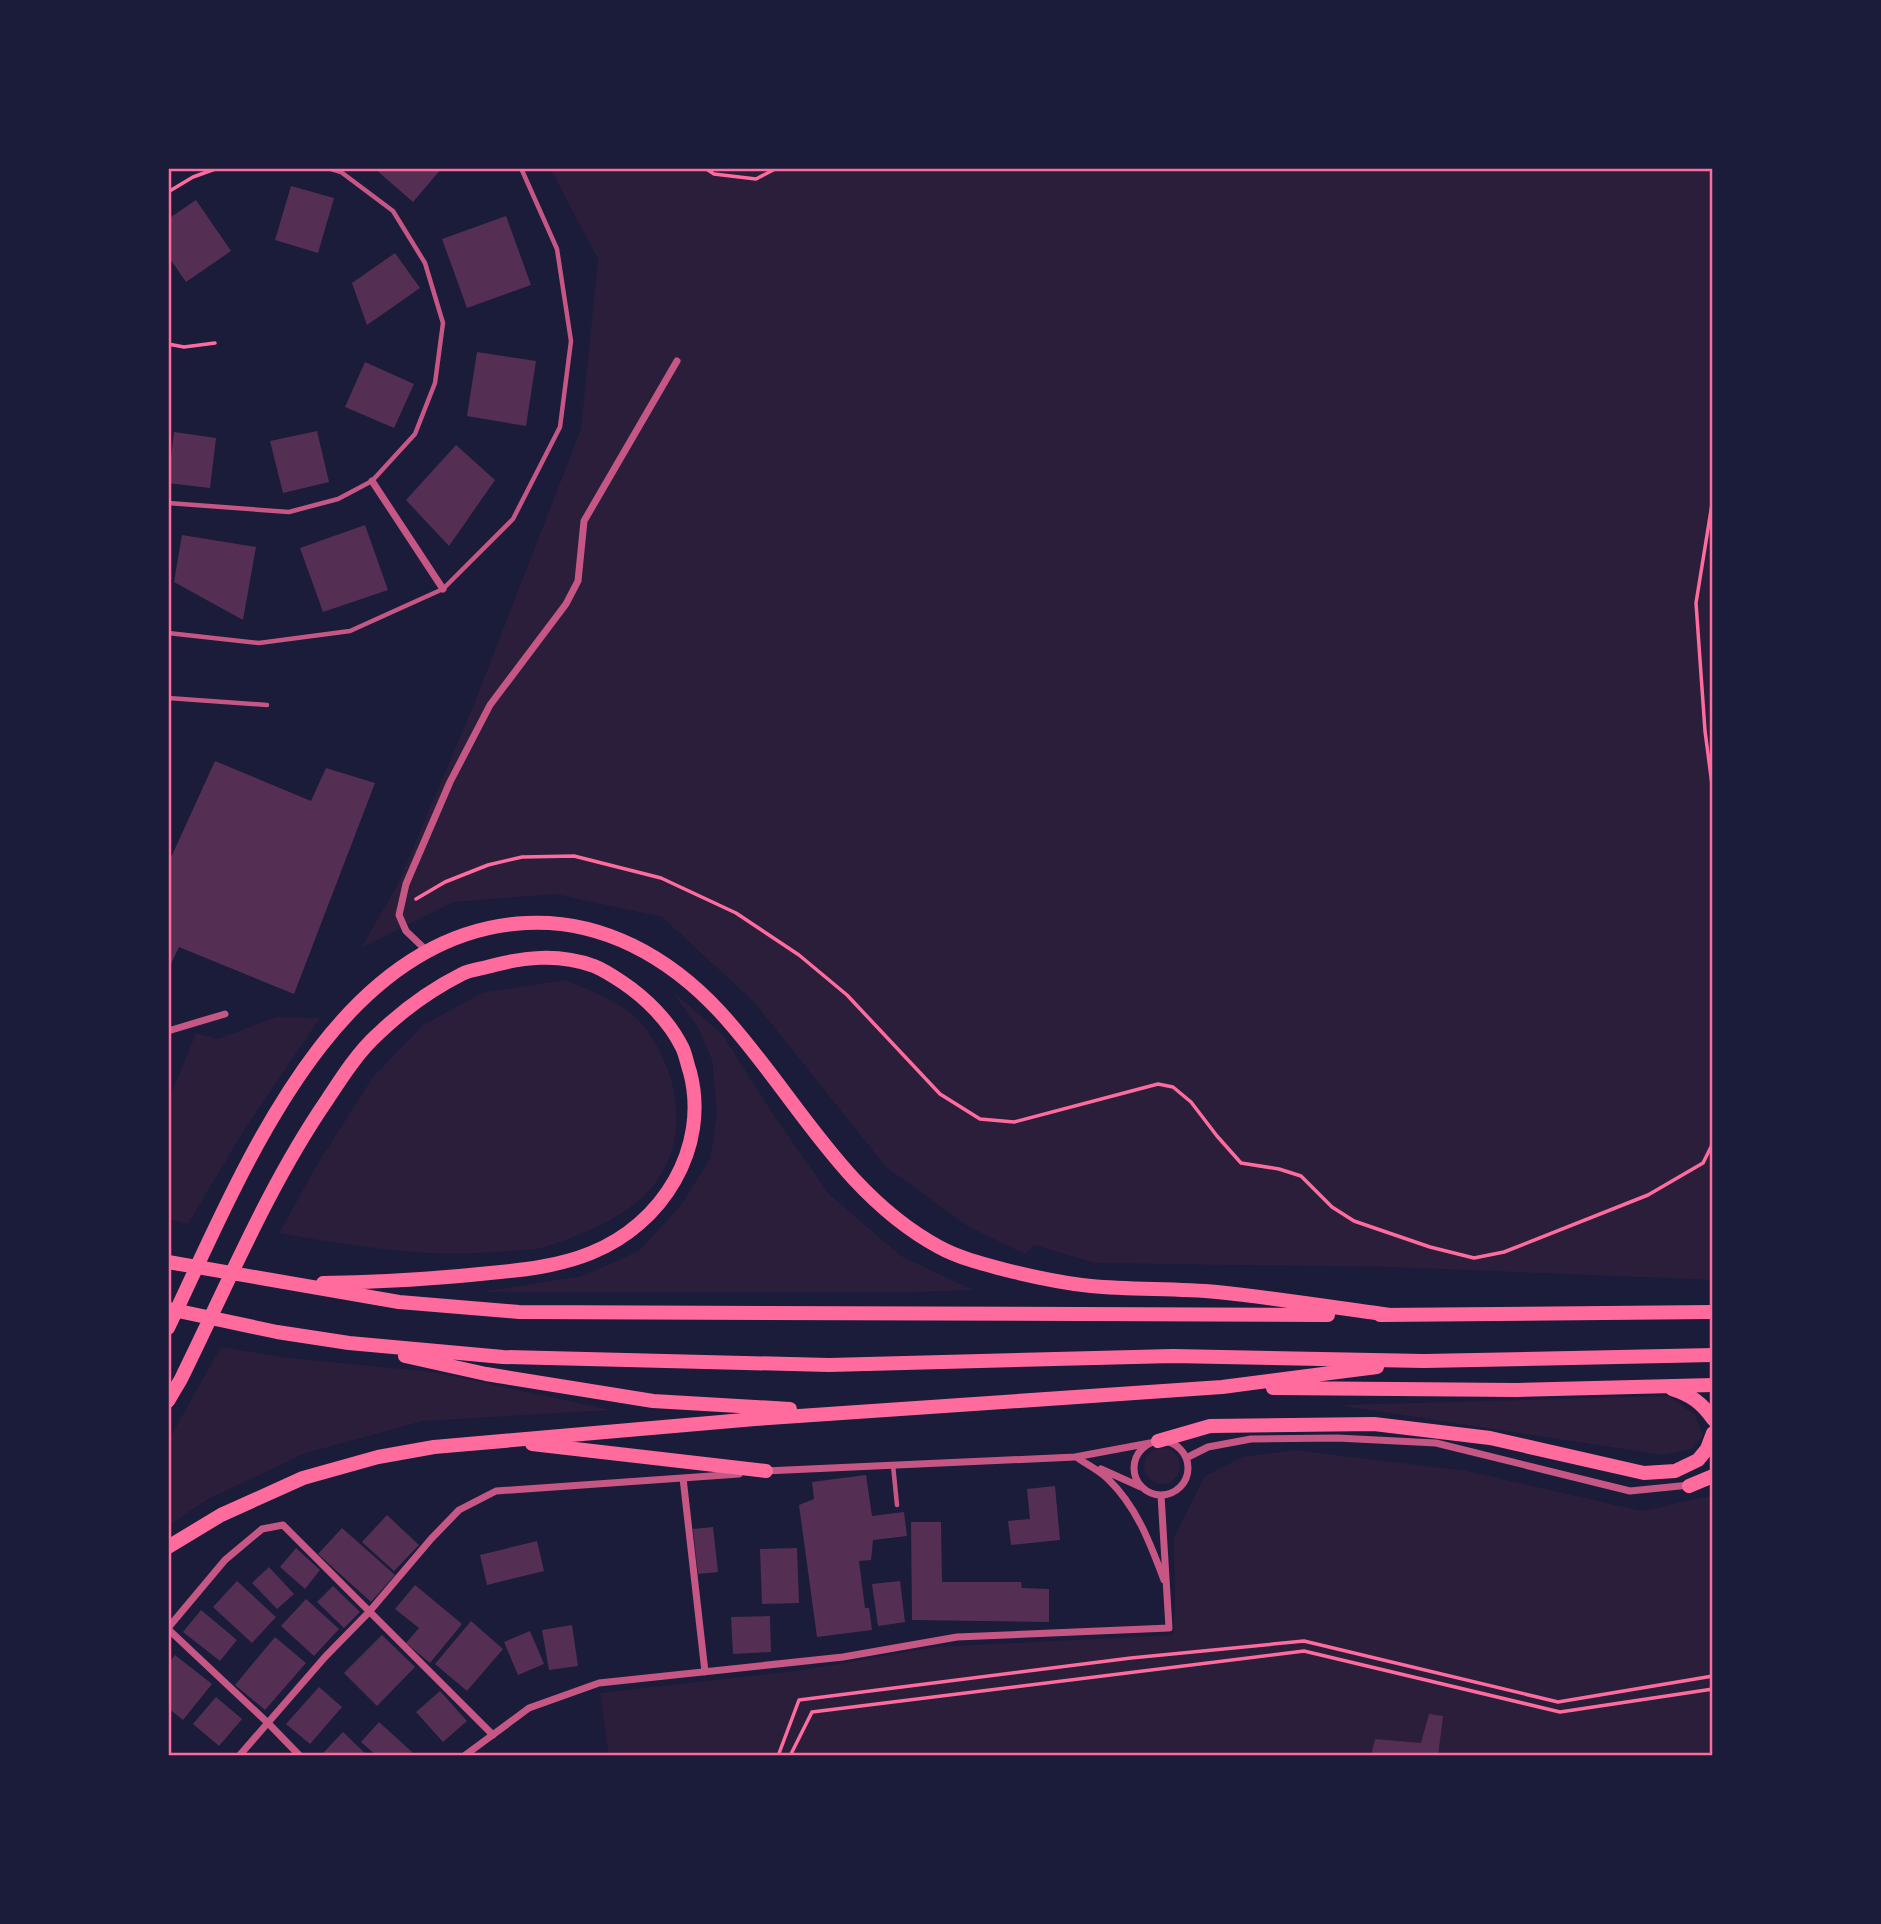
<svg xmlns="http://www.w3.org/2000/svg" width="1881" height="1924" viewBox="0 0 1881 1924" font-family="'Sofia Sans Condensed',sans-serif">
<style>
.green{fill:#2a1e3b}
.building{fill:#542f53}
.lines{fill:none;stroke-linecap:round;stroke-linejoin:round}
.path{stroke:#ff6b9d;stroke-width:3.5}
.service{stroke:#c65784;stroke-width:4.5}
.minor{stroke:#c65784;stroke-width:7}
.trunk{stroke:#ff6b9d;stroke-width:14}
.neatline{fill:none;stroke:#ff6b9d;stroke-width:2.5}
</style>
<rect width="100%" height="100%" fill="#1b1b3a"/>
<path class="green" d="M550,168H1713V1280L1391,1267L1095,1263L1034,1245L1025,1254L969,1227L886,1167L754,1002L662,917L555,894L453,902L361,948L397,886L474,704L581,429L598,259Z
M564,980C588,989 626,1004 642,1024C681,1072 693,1146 646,1194C620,1219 582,1235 548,1246C537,1250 523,1250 511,1251C433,1259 356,1247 279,1233L317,1165L373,1077L423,1025L482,993Z
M671,990L722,1034L773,1114L829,1194L901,1256L973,1290L915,1292H481L582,1276L639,1251L681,1205L710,1159L717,1114L712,1060L699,1029Z
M276,1017L320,1018L246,1127L188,1224L168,1219V1102L196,1033L218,1039Z
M221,1347L281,1357L433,1372L612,1410L423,1421L306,1453L208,1499L168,1526V1441Z
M1669,1396L1695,1415L1703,1436L1691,1449L1663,1455L1337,1405Z
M1144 1466a18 18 0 1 1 36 0a18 18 0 1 1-36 0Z
M1294,1450L1467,1471L1642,1511L1713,1495V1756H609L600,1693L803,1670L935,1647L1173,1635L1175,1604L1174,1537L1205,1476L1242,1457Z"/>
<path class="building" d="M374,168H442L413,202Z
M291,186L334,198L318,253L275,240Z
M196,200L231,251L186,282L168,256V219Z
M506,216L531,285L467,308L442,239Z
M395,253L420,288L367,325L352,283Z
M477,352L536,361L526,426L467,416Z
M365,362L414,384L394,428L345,407Z
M317,431L329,482L283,493L270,441Z
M174,432L216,438L210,488L168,483Z
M456,445L495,480L449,546L406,500Z
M365,525L388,590L323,612L300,548Z
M182,535L256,547L243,620L174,582Z
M215,761L311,801L326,768L375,783L294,994L179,947L168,970V864Z
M866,1475L872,1516L904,1512L907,1536L873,1540L871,1560L859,1561L865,1608H869L872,1630L817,1637L799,1505L814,1499L812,1482Z
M1055,1486L1060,1540L1011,1545L1008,1521L1030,1519L1027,1489Z
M387,1515L419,1545L394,1571L362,1542Z
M911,1522H941L942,1582H1021L1022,1588L1049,1589V1622L912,1620Z
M713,1527L718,1572L698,1574L693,1529Z
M342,1528L395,1575L371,1602L318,1554Z
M537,1541L544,1571L487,1585L480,1555Z
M296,1548L320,1570L305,1589L280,1567Z
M797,1548L799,1603L762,1604L760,1549Z
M269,1567L294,1594L277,1609L252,1583Z
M237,1581L276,1617L252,1643L213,1607Z
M900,1581L905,1622L878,1626L872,1584Z
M415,1585L462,1624L430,1663L406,1643L419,1628L395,1609Z
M333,1586L360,1612L344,1628L317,1602Z
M306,1599L339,1629L314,1656L281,1626Z
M201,1610L237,1640L220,1661L183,1632Z
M770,1616L771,1652L733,1654L731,1617Z
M471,1621L503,1649L467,1691L435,1664Z
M572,1625L578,1666L549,1670L542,1630Z
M530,1631L544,1664L518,1675L504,1642Z
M382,1635L415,1667L377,1706L344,1673Z
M275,1637L306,1663L265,1710L235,1685Z
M175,1655L212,1684L183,1720L168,1708V1664Z
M319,1687L342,1707L310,1744L286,1724Z
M440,1691L467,1721L443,1742L416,1712Z
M216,1697L242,1719L219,1746L193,1724Z
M1429,1714L1443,1716L1438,1756H1371L1375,1739L1421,1743Z
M379,1722L412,1752L408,1756H377L361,1742Z
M343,1732L368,1756H326L323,1753Z"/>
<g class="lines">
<path class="path" d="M705,168L714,174L756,179L777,168
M168,192L193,177L218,168
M168,344L184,347L215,343
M1713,498L1696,603L1705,731L1713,792
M416,899L445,882L488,865L522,857L574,856L661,878L736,913L799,955L847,995L940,1094L980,1119L1014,1122L1158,1084L1173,1087L1191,1102L1217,1136L1241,1163L1279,1169L1301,1176L1332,1207L1354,1221L1430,1247L1474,1258L1504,1252L1648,1195L1703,1163L1713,1143
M778,1756L799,1700L1131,1658L1304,1641L1558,1702L1713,1676
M790,1756L812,1712L1304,1651L1560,1712L1713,1689"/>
<path class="service" d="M168,503L289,512L338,499L372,481L415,434L435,383L443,323L425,263L393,211L341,172L328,168
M168,633L259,643L350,631L443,589L513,519L560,427L571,341L557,249L521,168
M168,698L267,705
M893,1465L897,1505"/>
<path class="minor" d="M372,481L443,589
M427,951L406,931L399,915L406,884L450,782L490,705L566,604L578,581L584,521L677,361
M168,1031L225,1014
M1134 1468a27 27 0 1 1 54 0a27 27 0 1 1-54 0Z
M1076,1457C1086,1464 1099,1470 1108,1479C1137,1507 1150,1543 1164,1580
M1186,1458L1208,1447L1251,1439L1337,1438L1436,1443L1630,1491L1690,1485
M1101,1469L1141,1487
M765,1471L1075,1457L1150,1443
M683,1478L705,1672
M168,1628L225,1560L262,1529L283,1525L493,1735
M168,1629L268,1723L300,1756
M239,1756L325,1657L369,1612L431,1539L459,1510L496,1491L739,1474
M464,1756L529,1708L599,1683L843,1657L957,1637L1169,1628L1161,1495"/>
<path class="trunk" d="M168,1262L399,1302L519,1312L1328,1315
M169,1309L277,1332L349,1343L503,1357L829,1365L1173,1356L1424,1361L1713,1355
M1380,1315L1713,1312
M168,1328C240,1179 331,933 526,923C602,919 669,957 720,1012C793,1091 841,1194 939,1247C959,1258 983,1264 1006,1270C1034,1277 1062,1283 1091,1286C1133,1290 1175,1288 1217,1292C1275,1298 1332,1307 1390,1315
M405,1356L486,1374L653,1401L790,1409
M1273,1388L1517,1390L1713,1385
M1672,1389C1691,1395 1702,1403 1713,1419
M168,1401L181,1379C227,1286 268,1186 327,1100C342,1077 358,1052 378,1034C402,1011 432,989 462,974C469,970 479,969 487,967C523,957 558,953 594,966C604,970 613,976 622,982C646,998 669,1021 682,1047C686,1055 687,1064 690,1072C710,1148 662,1225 591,1253C559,1266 524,1270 490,1273C435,1279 379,1282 323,1283
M1158,1441L1210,1426L1374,1424L1490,1438L1644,1473L1675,1471L1698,1460L1707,1449L1713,1433
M532,1444L766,1471
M1689,1486L1713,1476
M168,1547L221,1515L303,1478L378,1457L434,1447L755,1419L1222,1387L1377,1367"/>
</g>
<rect width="1881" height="1924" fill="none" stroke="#1b1b3a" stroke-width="340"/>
<rect x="170" y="170" width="1541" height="1584" class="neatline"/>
</svg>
